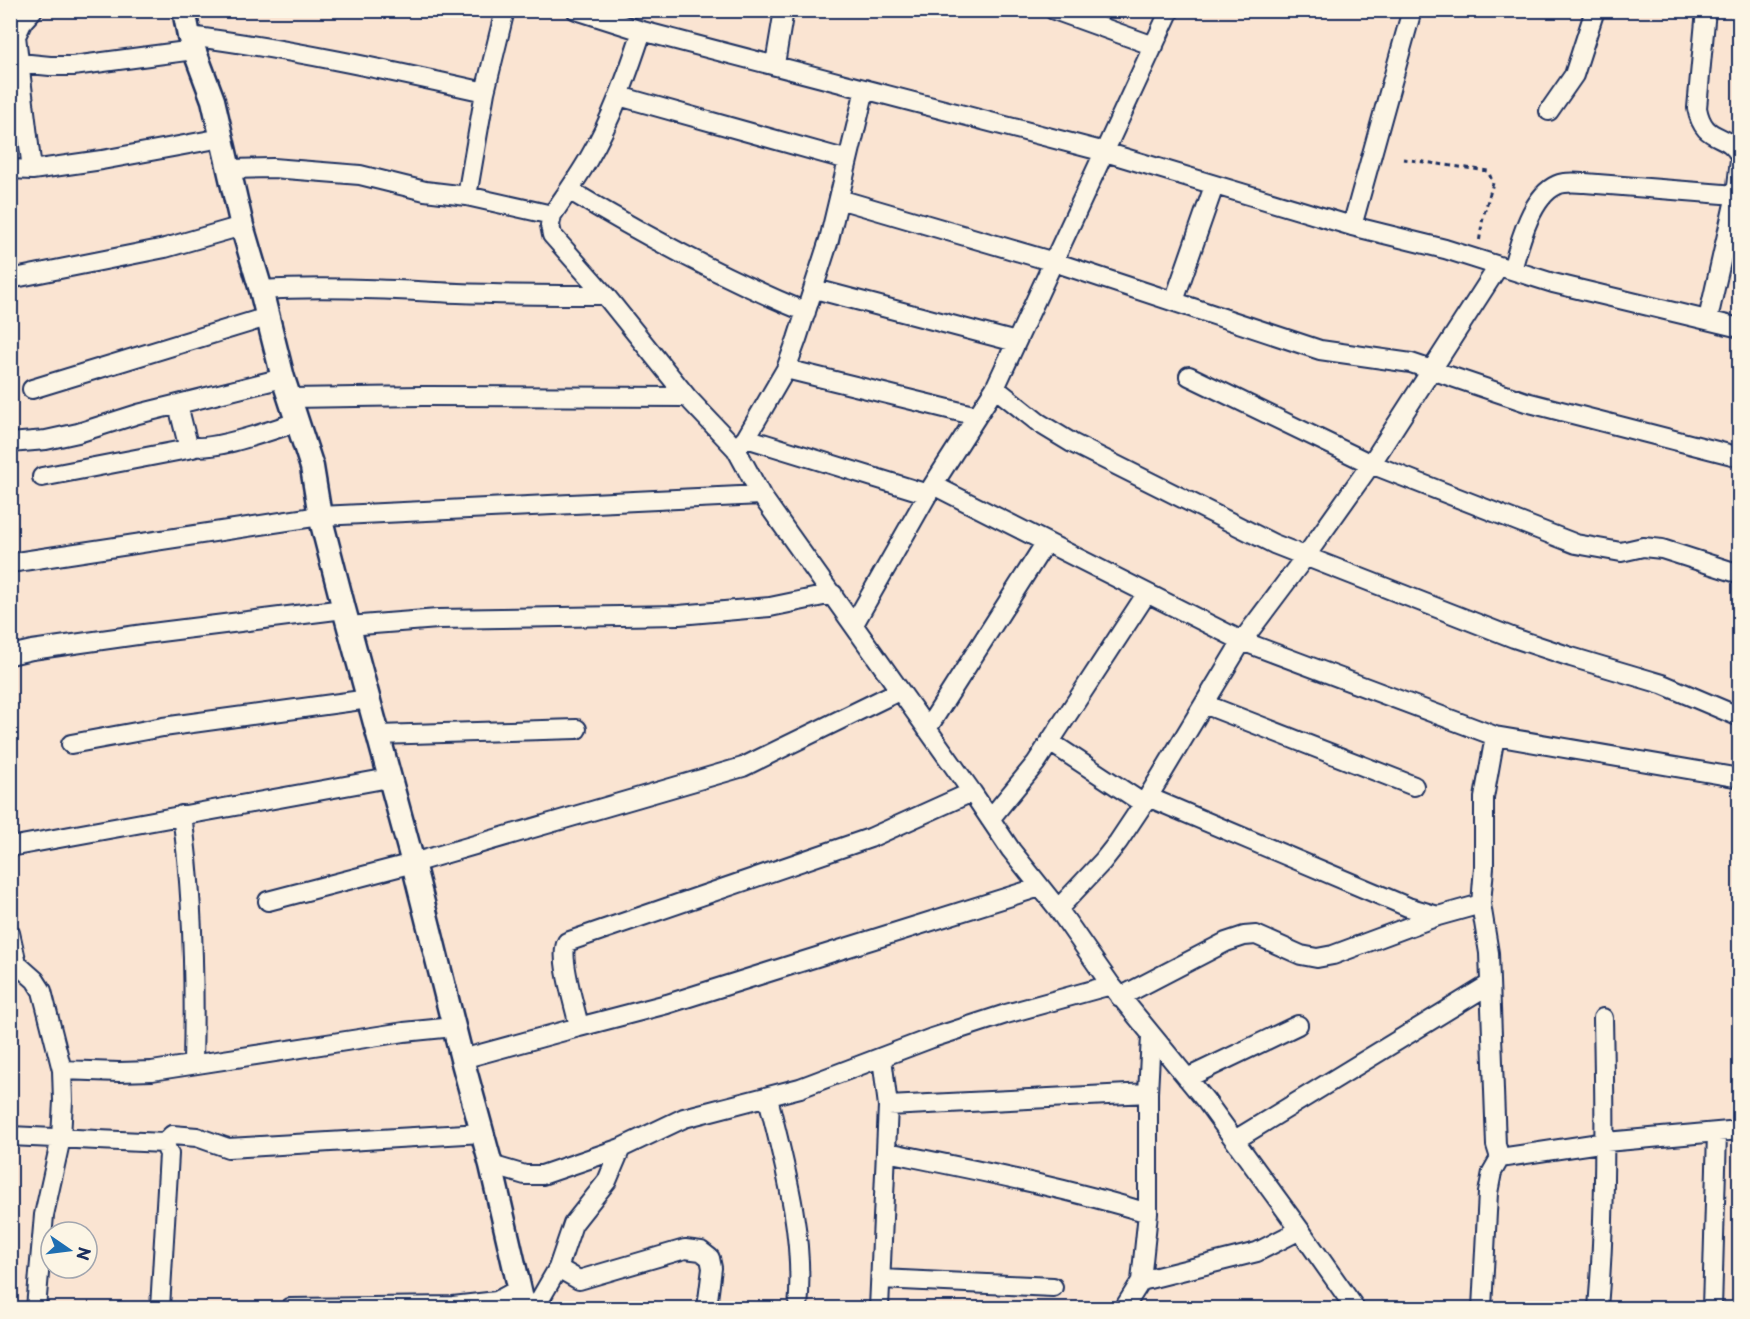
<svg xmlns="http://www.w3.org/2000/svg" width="1750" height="1319" viewBox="0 0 1750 1319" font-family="'Playpen Sans',sans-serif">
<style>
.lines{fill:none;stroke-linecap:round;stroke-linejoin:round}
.minor-casing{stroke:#1b2f5e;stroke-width:22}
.tertiary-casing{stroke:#1b2f5e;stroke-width:27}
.path{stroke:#1b2f5e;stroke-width:3;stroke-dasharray:4.5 4.5;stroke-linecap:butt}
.minor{stroke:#fcf5e5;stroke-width:18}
.tertiary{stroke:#fcf5e5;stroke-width:22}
</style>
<rect width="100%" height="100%" fill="#fae4d2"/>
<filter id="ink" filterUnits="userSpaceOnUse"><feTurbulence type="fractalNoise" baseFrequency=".0167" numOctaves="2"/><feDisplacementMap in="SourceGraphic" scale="12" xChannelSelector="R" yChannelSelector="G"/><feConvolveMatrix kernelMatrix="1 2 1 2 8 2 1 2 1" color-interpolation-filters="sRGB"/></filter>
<g filter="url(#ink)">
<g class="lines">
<defs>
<path id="minor" d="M576,10L642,31L1105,152L1352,226L1445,249L1553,283L1740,328
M1054,10L1154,46
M1706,10L1697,108C1704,145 1727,130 1740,156
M642,31C627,76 612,119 588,160C577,179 564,197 552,215L550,225L552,235L605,295L687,397L736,449L761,495L972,792L1011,850L1058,909L1111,985L1206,1101L1300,1230L1355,1308
M189,36C289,49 387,70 485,92
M10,62L50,66H73L194,50
M775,64L784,10
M619,96L848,160
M1549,111L1574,75L1595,10
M10,169L32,170L102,160L222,138
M230,169L273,168L360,175L425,191L467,196L552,215
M32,170L16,36L23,21L33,10
M569,190C645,236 723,278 806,312
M467,196L485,92L505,10
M839,199L1054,262L1320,350L1411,363L1526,402L1740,457
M1352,226L1412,10
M1512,270C1519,245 1531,196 1557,185C1566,181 1576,183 1585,183L1736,195
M10,279L165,248L242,226
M815,289L1016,342
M261,290C327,286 392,290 458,293C507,295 556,295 605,295
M1174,301L1214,186
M1708,319L1736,195L1740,159
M786,369L977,416
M1189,376L1371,464L1576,544L1621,552L1643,547L1662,549L1740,574
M995,388L1039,423L1072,443L1274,544L1514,638L1571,657L1662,684L1740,717
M32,389L267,317
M290,398L423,396L687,397
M178,405L188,445C207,454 275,429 297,422
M746,438L928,494
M10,443L46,440L78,433L138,414L283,378
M736,449L746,438L786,369L797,339L829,240L865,89
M42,477L193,448
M933,485L1242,641L1495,736L1740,778
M10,563L320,516L761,495
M854,624L933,485L995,388L1170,10
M348,626L438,619L679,615L770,607L833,594
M10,655L32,650L144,634L344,609
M1204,704L1414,786
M927,729L1046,542
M378,735L577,729
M1050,742L1144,804
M71,744L163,727L369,699
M1148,797L1408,907L1438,916L1481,904
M182,815C193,896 195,981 193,1063
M990,819L1036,763L1147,593
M10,847L389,778
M268,901L413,863L743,767L899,691
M1058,909L1103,861L1118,842L1148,797L1242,641L1305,557L1371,464L1498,267
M10,933L17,964L35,980L42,991L62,1070L63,1101L61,1138L44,1215L36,1308
M1120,997L1226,942L1244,936L1256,935L1301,955L1317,958L1333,955L1438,916
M579,1027L667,1004L1040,887
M462,1059L579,1027C576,1009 558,957 567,942L870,838L972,792
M62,1070L119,1072L152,1071L404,1032L454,1027
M1187,1078L1298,1025
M768,1098C785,1166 805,1237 798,1308
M888,1106L1148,1093
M10,1136L164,1143L169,1154L160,1308
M1235,1140L1490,984
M164,1143L172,1135L197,1137L228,1148L482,1133
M887,1152C975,1170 1063,1187 1148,1213
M1500,1158L1606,1142L1740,1130
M491,1165L525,1175H542L621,1148
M558,1268L579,1280L685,1249L701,1251L710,1258L712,1268L707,1308
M881,1279L1053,1287
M1141,1281L1148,1213V1093L1151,1036
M290,1308L453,1306L497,1301L519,1289
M535,1308L558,1268L573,1224L607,1181L621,1148L684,1118L800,1088L932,1038L1006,1014L1111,985
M879,1308L888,1106L882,1058
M1124,1308L1141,1281L1257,1252L1300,1230
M1482,1308L1488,1193L1492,1172L1500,1158L1496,1145L1489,953L1481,904L1484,867V798L1495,736
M1598,1308C1606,1212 1605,1115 1603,1018
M1712,1308L1717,1133"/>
<path id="tertiary" d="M184,10L189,36L213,100L242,226L261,290L283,378L312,467L320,516L344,609L413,863L462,1059L491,1165L524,1308"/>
</defs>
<use href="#minor" class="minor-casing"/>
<use href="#tertiary" class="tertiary-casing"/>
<path class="path" d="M1403,159L1488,171L1493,183L1483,217L1479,243"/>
<use href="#minor" class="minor"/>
<use href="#tertiary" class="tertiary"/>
</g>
</g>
<rect width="1750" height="1319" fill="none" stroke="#fcf5e5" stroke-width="36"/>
<rect x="18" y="18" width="1714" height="1283" fill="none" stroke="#1b2f5e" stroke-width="2" filter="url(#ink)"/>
<g transform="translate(69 1250) rotate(104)"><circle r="28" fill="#fcf5e5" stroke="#a2a6af" stroke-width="1.5"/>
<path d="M0-4.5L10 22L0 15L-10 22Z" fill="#1f6fb2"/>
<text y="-9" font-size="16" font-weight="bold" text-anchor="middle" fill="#1b2f5e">N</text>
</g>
</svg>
